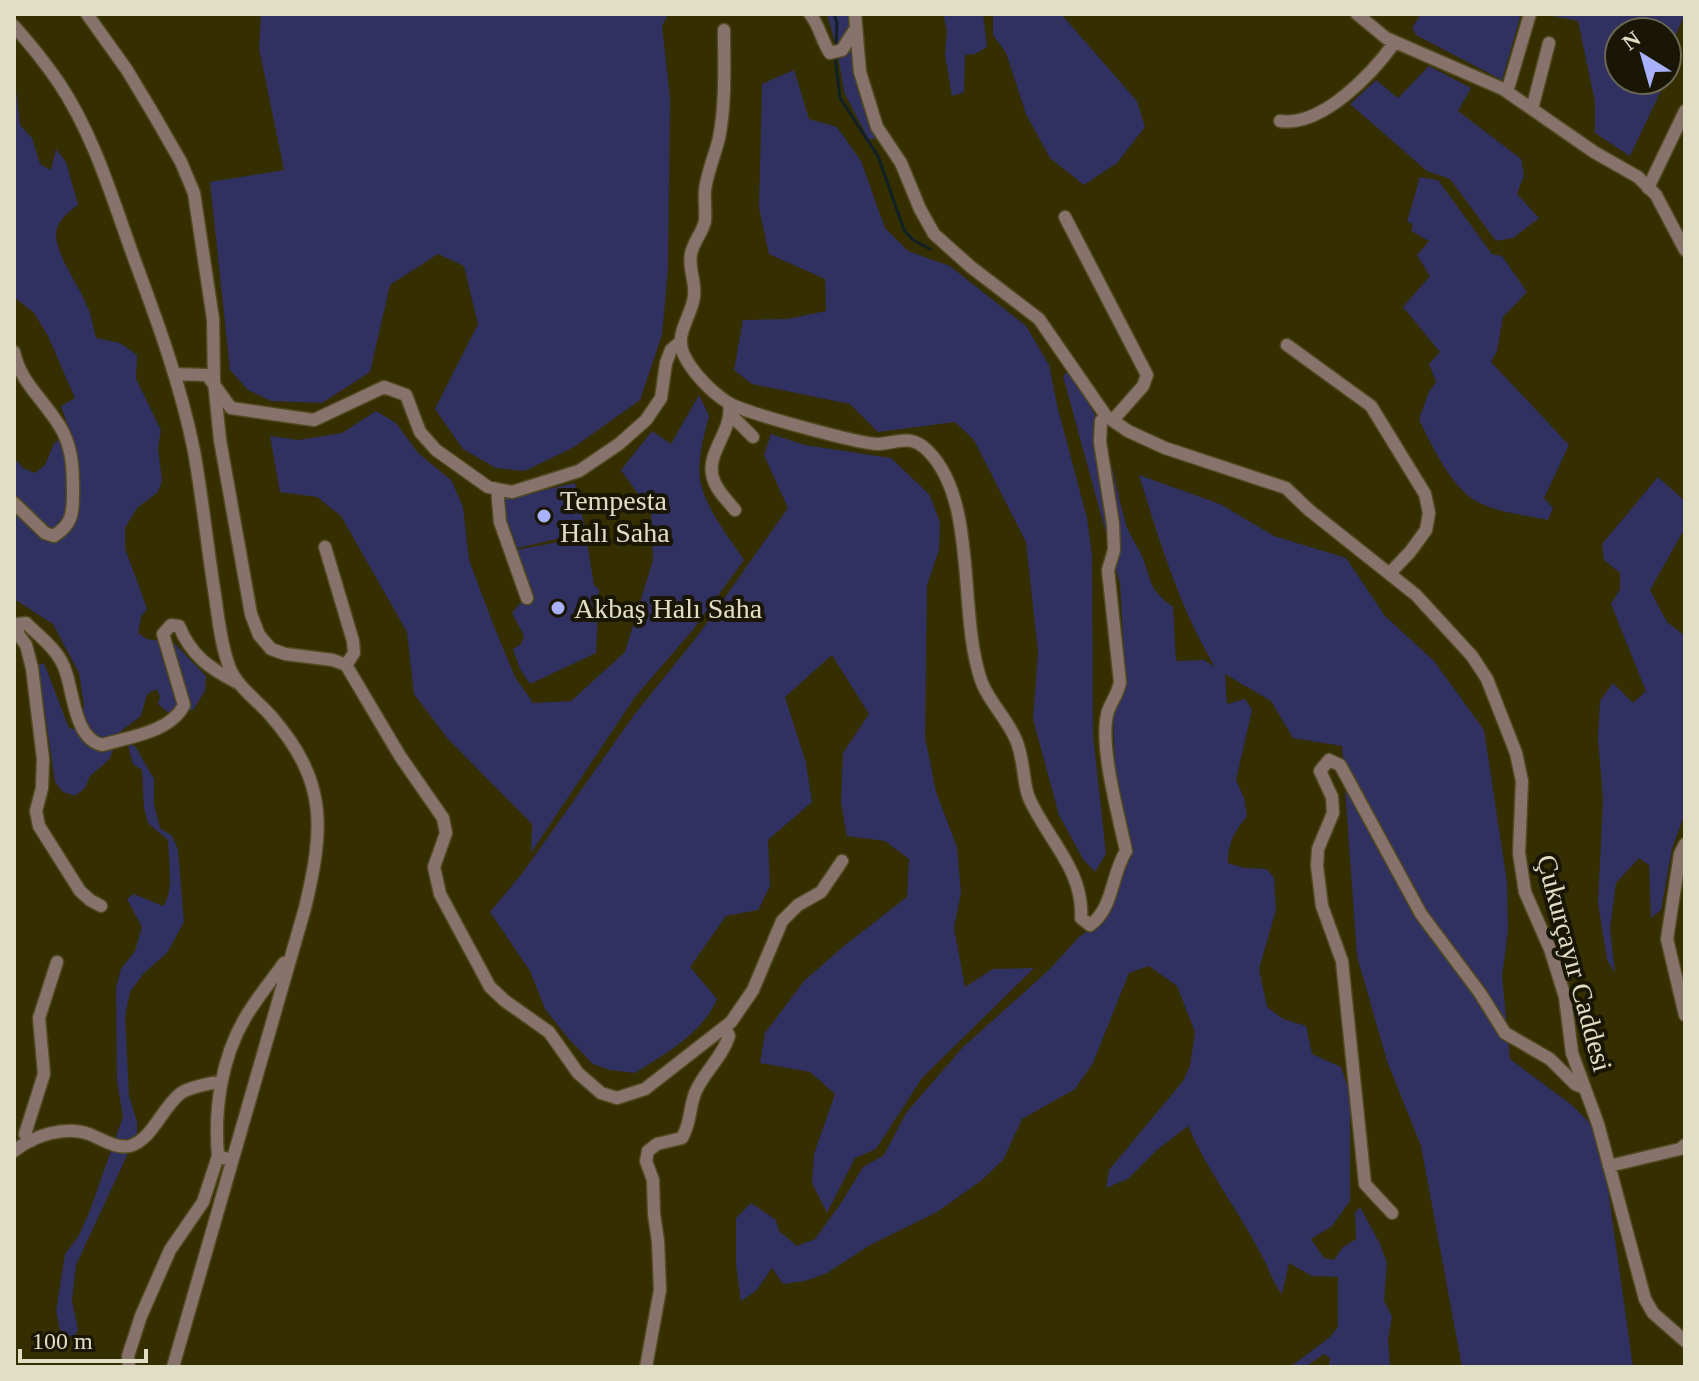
<svg xmlns="http://www.w3.org/2000/svg" width="1699" height="1381" viewBox="0 0 1699 1381" font-family="Georgia,serif">
<style>
.green{fill:#303160}
.lines{fill:none;stroke-linecap:round;stroke-linejoin:round}
.stream{stroke:#102126;stroke-width:3}
.minor-casing{stroke:#514a20;stroke-width:15}
.minor{stroke:#88736c;stroke-width:12}
.poi-dot{fill:#a9b0fc;stroke:#191605;stroke-width:3}
.labels{text-anchor:middle;stroke-width:8;stroke-linejoin:round;paint-order:stroke}
.poi-label{font-size:28px;fill:#e1dec6;stroke:#191605;text-anchor:start}
.street-label{font-size:28px;fill:#e1dec6;stroke:#191605}
</style>
<rect width="100%" height="100%" fill="#352e00"/>
<path class="green" d="M261,14H668L662,26L670,98L668,268L662,335L640,400L574,447L525,471L496,468L463,449L435,409L478,324L464,266L438,254L390,285L370,372L322,403L271,401L248,390L230,370L210,182L284,170L259,48Z
M827,14H852L867,112L876,138L869,140L844,92L837,49Z
M943,14H983L987,47L975,54L965,55L964,92L952,96L945,55L947,31Z
M993,14H1061L1137,101L1145,127L1117,163L1084,185L1050,158L1026,114L1006,53L993,35Z
M1421,14H1521L1502,80L1416,35L1412,28Z
M1543,14H1685L1669,50L1673,65L1667,79V32H1619V80H1666L1630,156L1595,133V102L1578,21Z
M1429,66L1471,88L1458,111L1521,159L1524,175L1517,194L1539,218L1513,238L1496,241L1450,179L1427,171L1350,104L1376,80L1398,98Z
M794,70L809,119L837,127L861,161L885,228L908,251L950,266L1026,326L1049,365L1058,409L1087,518L1092,556L1093,735L1106,854L1095,872L1083,859L1059,815L1033,719L1038,652L1026,542L974,440L955,422L878,432L850,404L752,384L734,370L743,320L787,319L826,311L825,279L769,254L759,208L762,84Z
M14,71L20,125L32,138L40,164L51,170L56,149L66,162L78,205C69,211 57,221 56,233C55,254 80,287 88,308C92,317 93,328 96,338L120,343L137,355L136,379L161,430L158,448L162,480L158,492L137,508L125,528V548L147,609L141,617L138,633L147,639L174,643L206,676L205,691L193,710L169,713L158,704L160,697L157,689L147,694L141,716L121,731L109,760L90,776L85,788L75,796L63,792L55,782L38,665L44,663L69,728L77,730L84,706L79,673L53,624L14,599V458L23,468L35,473L45,465L54,444L69,429L61,406L75,398L48,336L34,313L14,297Z
M1420,177L1438,180L1492,254L1502,256L1527,292L1503,317L1497,351L1491,362L1569,445L1544,498L1553,508L1548,520C1524,515 1490,512 1470,497C1449,481 1430,443 1419,419L1429,392L1436,382L1429,364L1440,352L1403,307L1430,276L1417,255L1429,241L1411,231L1413,224L1407,222Z
M1067,372C1107,418 1110,465 1125,521C1129,536 1139,547 1144,561C1152,586 1151,590 1173,607L1176,661L1204,660L1215,667C1179,606 1160,543 1139,475L1220,504L1274,536L1346,558L1385,616L1434,661L1484,730L1507,882L1508,931L1502,976L1510,1059L1572,1105L1600,1133L1633,1367H1462L1421,1146L1387,1061L1357,956L1342,746L1293,738L1271,701L1225,674L1227,704L1245,699L1252,710L1236,780L1244,798L1247,816C1235,831 1227,844 1228,863L1244,868L1267,869L1274,878L1276,910L1259,969L1267,1007L1283,1019L1306,1026L1312,1054L1341,1067L1350,1093V1201L1332,1226L1311,1239L1324,1258L1334,1260L1343,1247L1356,1239L1355,1213L1360,1207L1380,1244L1387,1263L1384,1300L1392,1317L1388,1339L1390,1367H1329L1330,1358L1324,1354L1305,1367H1290L1330,1337L1338,1327V1277L1312,1276L1289,1263L1282,1294C1271,1280 1270,1270 1262,1256C1239,1211 1208,1172 1188,1126L1157,1150L1128,1179L1106,1188L1109,1170L1183,1081L1190,1066L1195,1032L1177,986L1149,966L1129,973L1093,1063L1075,1089L1022,1119L1003,1160L982,1180L937,1212L870,1245L827,1273L805,1281L783,1284L772,1268L756,1291L741,1301L736,1265V1218L751,1203L776,1220L779,1231L797,1246L815,1239L841,1203L863,1167L884,1155L906,1113L963,1047L1050,969L1079,937L1099,923L1117,895L1125,862L1131,851L1115,765L1113,716L1126,689L1120,584L1063,376Z
M699,395L709,416C704,436 696,463 701,484C708,512 729,537 744,560L692,631L635,697L531,853L532,824L448,739L414,694L407,632L341,516L317,497L280,492L270,436L298,440L342,433L376,411L396,423L418,453L451,480L463,507L469,560L493,624L515,677L533,703L571,701L625,652L653,560L651,512L621,470L652,431L671,444Z
M771,434L805,445L891,458L929,494L940,522L939,550L927,585L925,737L936,792L957,847L961,893L954,928L965,987L993,969L1034,968L922,1078L876,1149L855,1158L827,1213L812,1183L814,1154L835,1094L810,1072L760,1063L765,1033L804,981L845,945L907,897L909,859L885,841L847,836L841,803L843,753L869,714L832,655L785,697L806,763L812,802L768,840L770,886L758,910L726,916L690,967L717,999C703,1033 665,1054 635,1073L610,1070L593,1064L568,1038L545,1009L530,971L490,912L524,871L634,715L699,634L788,508L764,455Z
M1658,477L1685,501V528L1650,590L1667,622L1685,636V813L1672,849L1661,910L1651,918L1649,865L1639,858L1616,883L1610,929L1615,973L1607,960L1598,903L1603,800L1598,738L1600,701L1613,683L1633,703L1646,691L1611,604L1620,589V573L1604,560L1602,544Z
M575,483L586,532L513,549L502,500Z
M586,537L594,585L599,589L596,653L530,684L520,669L513,649L521,644L524,636L512,613L527,595L515,550Z
M128,745L135,746L154,779V804L160,828L172,836L178,849L184,922L167,953L144,973L130,992L125,1016L129,1096L137,1122V1134L76,1265L72,1301L78,1329L74,1339L60,1330L56,1311L65,1254L78,1237L89,1213L123,1117L117,1081L116,988L121,969L135,951L142,927L127,899L134,894L163,906C175,890 168,860 168,840L148,823L144,808L142,770L133,764Z"/>
<g class="lines">
<path class="stream" d="M834,14L837,23L836,47
M835,55L840,98L878,156L904,230L913,240L930,249"/>
<defs>
<path id="minor" d="M87,14L127,70L154,115L181,162L194,193L213,319L214,381L220,440L251,614L259,635L271,649L285,654L333,660L346,665L400,756L443,818L446,833L434,867L440,894L490,987L505,1001L549,1032L578,1073L601,1093L617,1098L645,1089L731,1022L753,990L782,921L798,905L821,892L842,861
M810,14C820,26 821,40 830,53L842,50L854,31
M855,14L860,72L877,127L901,163L920,209L934,234L971,267L1039,319L1106,416L1128,431L1165,448L1286,488L1309,510L1416,595L1472,656L1487,679L1516,753L1522,781L1519,853L1525,892L1550,949L1565,997L1572,1053L1598,1124L1645,1299L1653,1313L1685,1341
M1357,14L1386,38L1503,89L1594,152L1638,177L1656,195L1685,250
M14,26C30,44 46,64 59,83C95,137 113,201 135,261C158,323 181,386 194,451C202,496 207,543 214,589C218,614 220,642 229,666C236,686 257,700 271,716C328,782 324,828 305,908L173,1367
M724,30C724,65 726,103 719,138C715,155 707,173 705,190C704,200 706,211 705,221C703,232 693,242 691,254C688,268 696,282 694,296C692,316 675,332 683,353C691,371 710,391 727,402C741,412 860,444 878,444C898,443 910,433 928,451C979,502 957,615 982,683C990,703 1008,720 1016,740C1024,757 1023,784 1029,798C1047,839 1084,870 1081,918L1090,925C1114,908 1111,874 1126,851C1119,817 1098,743 1108,711C1112,700 1118,694 1120,682L1108,570L1114,550L1113,524L1100,442L1101,421L1106,416
M1507,92L1530,14
M1532,109L1549,43
M1280,121C1322,127 1372,74 1395,42
M1648,188L1685,111
M1065,217L1147,375L1143,386L1113,420
M1287,345L1371,406L1425,494L1429,513L1426,530L1410,552L1390,573
M14,352C21,385 48,403 63,432C73,452 73,472 73,494C73,514 72,524 54,536L45,533L14,503
M174,374L207,375L231,408L314,420L384,387L406,395L420,432L436,450L488,487L512,492L579,471L619,444L646,420L661,398L666,363L671,350L679,343
M729,404C734,430 705,453 713,478C716,490 727,500 735,510
M732,416L753,437
M497,489L500,522L527,598
M325,547L353,641L354,653L346,665
M1685,844L1680,854L1667,939L1685,1015
M101,906L90,900L80,891L39,826L36,811L42,788L43,759L32,668L26,645L18,634V624L26,623C39,636 57,649 64,667C74,690 73,738 102,745C129,737 171,732 184,705L163,634L171,625L179,626C191,655 209,668 236,682
M31,1141L25,1134L44,1074L39,1018L57,962
M14,1151C33,1136 65,1125 89,1134C102,1139 116,1149 130,1146C153,1139 162,1107 181,1093C192,1086 209,1084 222,1081
M231,1160L218,1156C214,1110 221,1059 245,1018C256,999 271,981 284,963
M1609,1166L1680,1149L1685,1145
M1392,1213L1365,1184L1342,961L1322,906L1317,866L1318,849L1333,813L1332,797L1320,771L1329,760L1340,765L1421,914L1480,993L1505,1033L1550,1059L1575,1084L1584,1088
M129,1367L128,1356L141,1316L170,1250L203,1202L218,1156
M646,1367L660,1290L658,1241L654,1214L653,1180L646,1161L648,1151L657,1144L682,1138C691,1123 689,1109 695,1093C703,1073 722,1058 729,1036L725,1027"/>
</defs>
<use href="#minor" class="minor-casing"/>
<use href="#minor" class="minor"/>
</g>
<g class="poi-dot">
<circle cx="544" cy="516" r="8"/>
<circle cx="558" cy="608" r="8"/>
</g>
<g class="labels">
<g class="poi-label">
<text x="560" y="510">Tempesta<tspan x="560" dy="32">Halı Saha</tspan></text>
<text x="574" y="618">Akbaş Halı Saha</text>
</g>
<g class="street-label">
<text transform="translate(1575 963) rotate(75)" y="10">Çukurçayır Caddesi</text>
</g>
</g>
<rect width="1699" height="1381" fill="none" stroke="#e1dec6" stroke-width="32"/>
<g transform="translate(1643 56) rotate(323)"><circle r="38" fill="#191605" stroke="#696652" stroke-width="2"/>
<path d="M0-6L14 30L0 20L-14 30Z" fill="#a9b0fc"/>
<text y="-12" font-size="22" font-weight="bold" text-anchor="middle" fill="#e1dec6">N</text>
</g>
<path d="M20 1349v12h126v-12" fill="none" stroke="#e1dec6" stroke-width="4"/>
<text x="32" y="1349" font-size="24" fill="#e1dec6" stroke="#191605" stroke-width="6" paint-order="stroke">100 m</text>
</svg>
